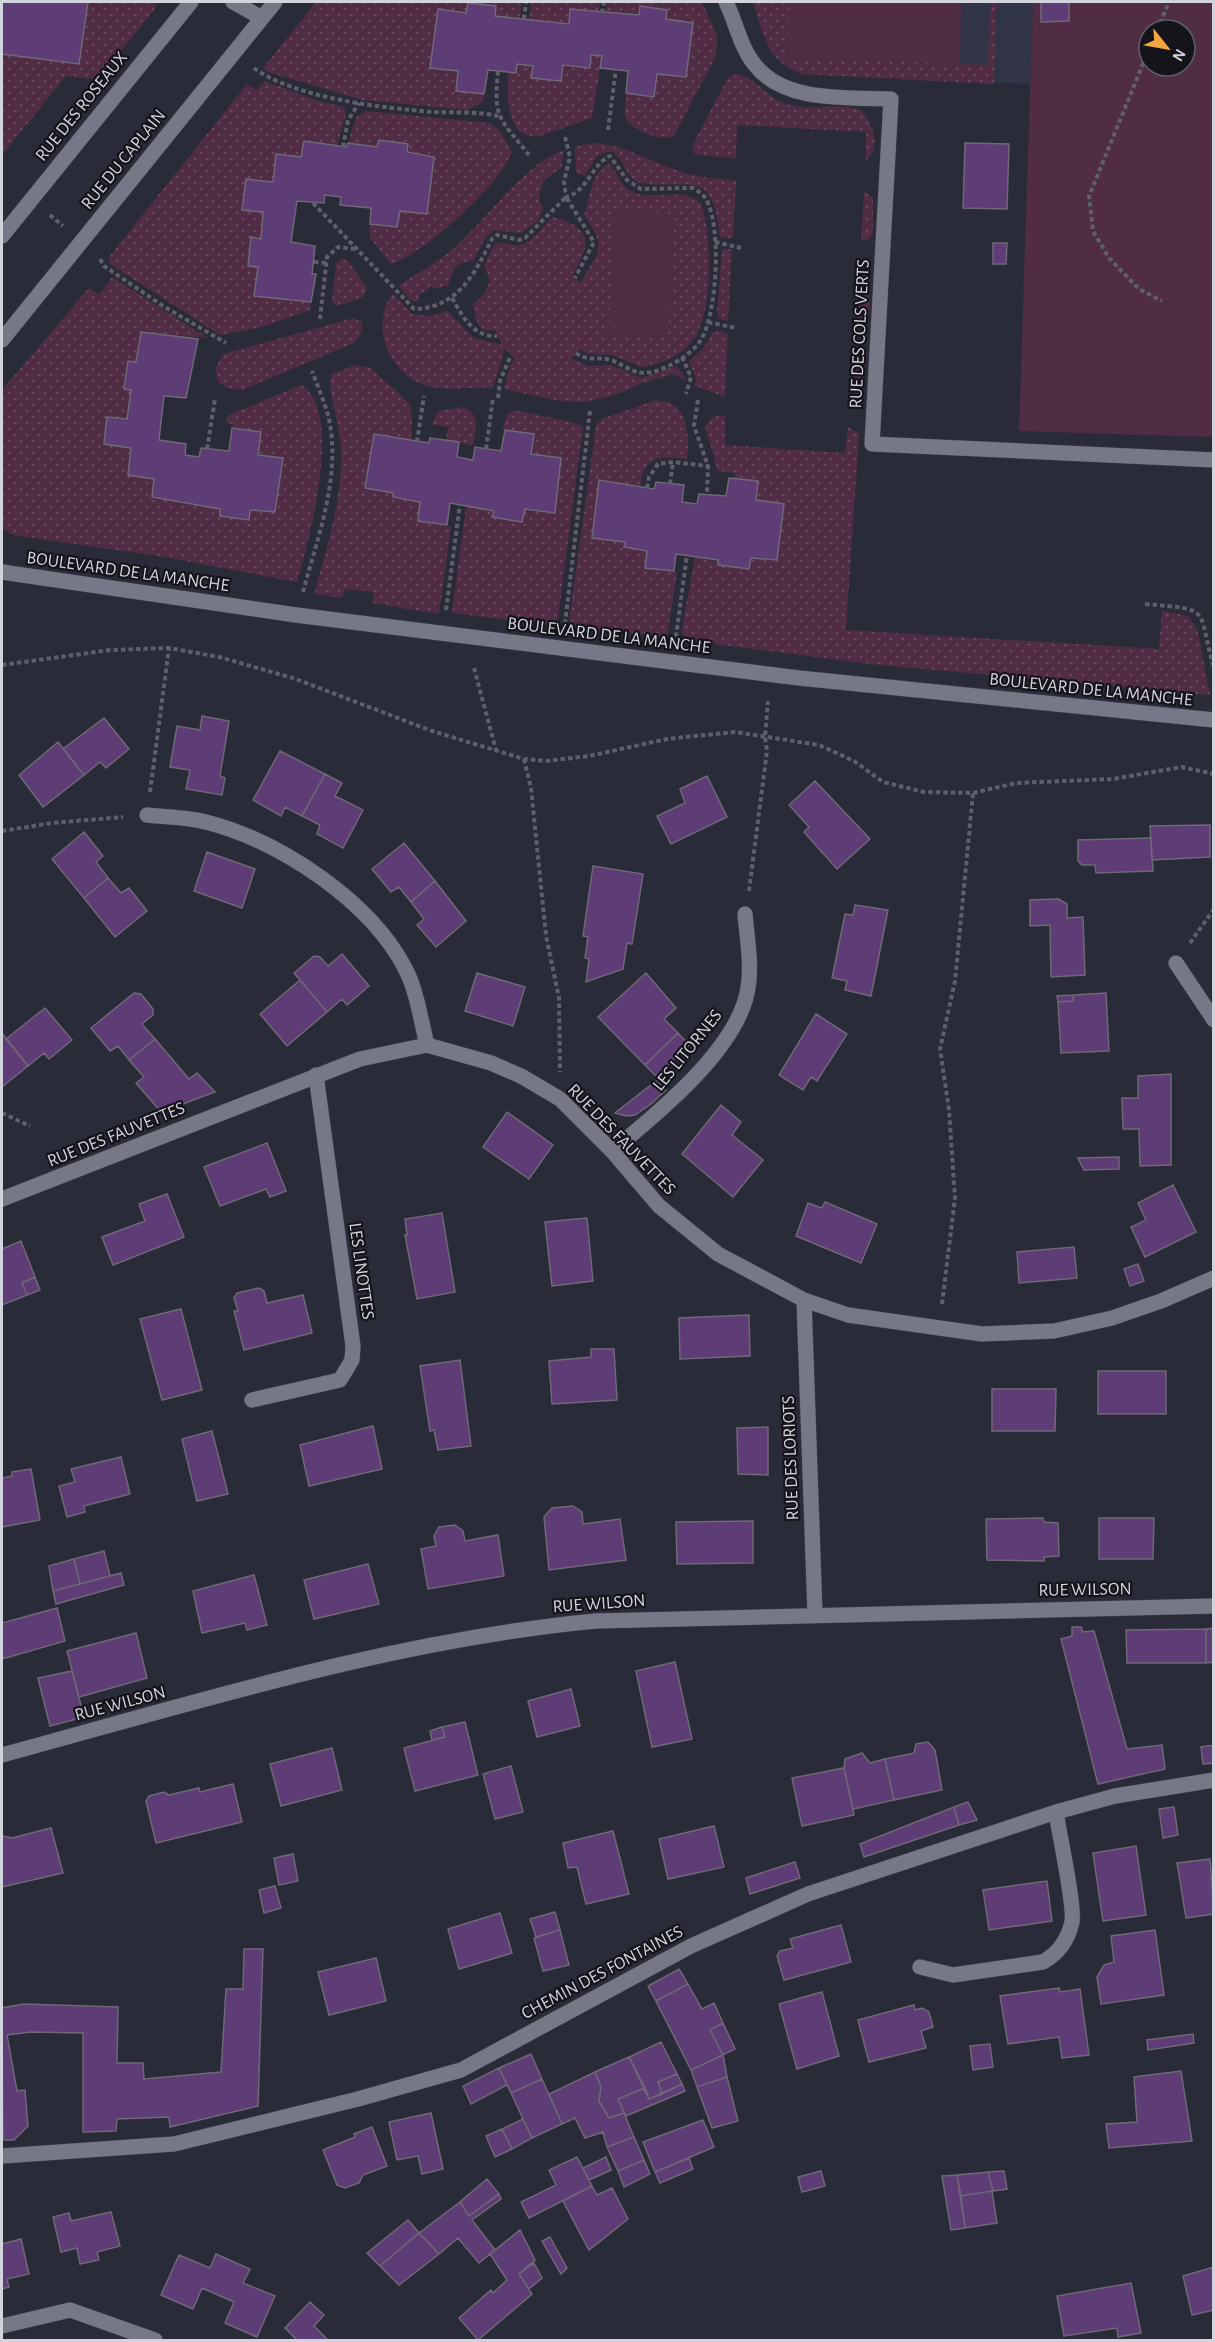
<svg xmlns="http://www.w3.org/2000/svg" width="1215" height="2342" viewBox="0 0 1215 2342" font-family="'Alegreya Sans',sans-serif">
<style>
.built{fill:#323447}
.grass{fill:url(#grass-dots)}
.garden{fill:#502c45;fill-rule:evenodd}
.building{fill:#5e3c76;stroke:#706876;stroke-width:1.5}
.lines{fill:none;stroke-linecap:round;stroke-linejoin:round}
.street-casing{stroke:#444650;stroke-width:16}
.secondary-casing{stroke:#444650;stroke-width:16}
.path{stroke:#5e5f6b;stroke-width:4;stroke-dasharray:4.5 3;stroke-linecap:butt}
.street{stroke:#767888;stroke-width:15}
.secondary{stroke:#767888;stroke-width:15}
.labels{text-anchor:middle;stroke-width:4.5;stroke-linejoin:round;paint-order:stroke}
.street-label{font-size:18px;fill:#d2d3dc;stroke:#14141a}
</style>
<defs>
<pattern id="grass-dots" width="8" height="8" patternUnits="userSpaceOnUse" patternTransform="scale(1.5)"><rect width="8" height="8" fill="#502c45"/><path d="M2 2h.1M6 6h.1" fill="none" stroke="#684a5f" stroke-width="1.8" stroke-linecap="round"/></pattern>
</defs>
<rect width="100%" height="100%" fill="#2a2b38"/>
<path class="built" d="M753,2H1033L1031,84L802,74L779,62L771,53Z"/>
<path class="grass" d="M88,2H157L154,10L102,75L92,79L66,76L2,155V54L79,64Z
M316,2H522L520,19L495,16L496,6L468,3L466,13L438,10L430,67L458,71L456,91L484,94L482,102L467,110L362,100L268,72L263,68Z
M531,2H600L598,12L571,9L569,24L529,20Z
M607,2H702L717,36L716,56L674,136C662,142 631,130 626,118C623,111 626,101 626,93L654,97L657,74L686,77L693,23L666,19L667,11L640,6L639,15L605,13Z
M753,2H790L788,58L988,65L991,2H997L994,84L802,74C766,60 764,35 753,2Z
M591,55L602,56L592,118L540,136C506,142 506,94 509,72L516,73L517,64L533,66L531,78L561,81L563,65L590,67Z
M738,74C755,78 768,98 786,104C811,112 839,101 862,111C873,125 882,147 866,160V132L737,125L736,158L696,155L692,149L693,145L728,77Z
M265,81L315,100L344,107L346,113L337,146L304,141L301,157L276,154L273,182L246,180L243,210L263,212L261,239L252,237L248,266L258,267L255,296L311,302L310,310L262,327L220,335L110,264L109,257L247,84L257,90Z
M366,111L489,123L500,131L512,152C501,184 424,254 391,264L370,238V224L397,227L400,211L427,214L434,158L407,152L408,144L379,140L377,147L348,143L356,117Z
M595,143C626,146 643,158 671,168C692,177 713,178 736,181L733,238L720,237C712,165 691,191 639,183C625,176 624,159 611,151L597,156L585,176L576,173L575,146Z
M564,150L561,168L543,181L539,198L543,210L537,221L522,233L494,230L486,237L473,261C451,262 454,272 447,287L444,286L441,289L431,287L419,295L418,303L409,299L399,286C416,273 435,264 452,250C483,223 527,161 564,150Z
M609,164C617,171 620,184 629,190C650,204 683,184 701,204C713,233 713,320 691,343C679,356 659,365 642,367L612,355L588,354L580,349L571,358L587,366L611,365L642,378L676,366L685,377L686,382L675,374L642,383L615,395L586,402L559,401L504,389L510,366L515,358L505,349L493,388C472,386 449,392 428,386C390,375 368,327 393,293L412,314L433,316L447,311L474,338L502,345L495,330C474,335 478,316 472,305L485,293L490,281L484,265L494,245C503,240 509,246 518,245C532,244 543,226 552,217C590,226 594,242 572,275L580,283C600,250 607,248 584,215C591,199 590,171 609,164Z
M864,191L873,198V233L869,239L861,241Z
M722,249H732L728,321L719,319L717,312Z
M342,258L349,262L367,288L363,298L336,306L332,302L336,264Z
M860,269L870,277L869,314L862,320L858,319Z
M112,277L208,338L141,332L136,362L128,361L124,389L131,390L127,419L107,417L104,444L131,448L128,475L154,479L153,497L220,509V516L248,520L250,510L275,512L283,459L258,455L261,432L232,428L233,424L226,423L227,416L301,385C345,409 308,545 297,582L159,556L12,535L2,528V390L89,288L99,295Z
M354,318L362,322C362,332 361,338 352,344L242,390L226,388L218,381L215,369L223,354Z
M720,331L728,334L725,397L695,386L696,378L689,362L703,349L713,332Z
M856,348L867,353L861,397L854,398Z
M355,365L371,368L409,403L412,418L411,441L374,434L366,488L393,493V497L420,502L419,521L451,527L439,614L372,603L374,592L345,589L342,598L314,594C327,547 343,498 341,449C340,426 331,404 330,381L332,374Z
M653,401C688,398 690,433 687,459C658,456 645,454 640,487L599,480L592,538L625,542V547L647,551L646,568L677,572L667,637L571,627L569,621L596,425L602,419Z
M463,407C481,414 476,429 473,445L446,441L448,427L432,424L438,411Z
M515,410C526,413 579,422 583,427L557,626L452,613L466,506L494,511L493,517L522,522L525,509L554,513L531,454L533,434L502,430L507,415Z
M725,415V445L845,453L848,427L859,434L846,630L1159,649L1162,611L1189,616L1198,632L1210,695L870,664L691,641L683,635L682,629L695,557L749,569L751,558L777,560L784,504L756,500L757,481L734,478L735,473L718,471L705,427L712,417Z"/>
<path class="garden" d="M790,2H961L960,64L788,58Z
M1033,2H1213V437L1019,431ZM1149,30H1185V66H1149Z
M615,210L675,214L668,337L608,334Z"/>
<path class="building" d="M2,2H88L79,64L2,54Z
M1041,2H1069V21L1041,22Z
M468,3L496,6L495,16L569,24L570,9L639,15L640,6L667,10L666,19L693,23L686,77L657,74L654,97L626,93L628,71L600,68L602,56L591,55L590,68L563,65L561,81L531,78L533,66L517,64L516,73L488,70L484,94L456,91L458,71L430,68L438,9L466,13Z
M379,140L408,144L407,152L434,157L427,214L400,211L397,227L370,224L371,208L340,205L341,197L325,195L324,203L297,201L291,242L315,246L312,274H316L311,302L254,296L258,267L248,266L251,237L261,239L263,212L242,210L246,179L273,182L276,154L301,157L304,141L346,147L348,143L377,147Z
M965,143L1009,144L1007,209L963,208Z
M993,243H1007L1006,264H993Z
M141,332L198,339L186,398L164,396L159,440L186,444L185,455L199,457L201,448L229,451L232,428L261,432L258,455L283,458L275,512L250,510L249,520L220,516V509L152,497L154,479L128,475L131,448L104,444L107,417L127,419L131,390L124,389L128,361L136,362Z
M505,430L534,434L531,454L561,458L555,513L525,509L522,522L492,517L494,511L450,503L447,525L418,521L420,502L393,497V493L365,488L374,434L429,443L430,438L459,442L457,457L473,460L475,447L501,451Z
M729,478L758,481L756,500L784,504L777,560L751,558L749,569L718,565V560L676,554L674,571L645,568L647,551L624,547L625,542L592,538L599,480L654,489L656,482L684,485L682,502L697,504L699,494L726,496Z
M202,716L229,721L220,776L225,778L222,795L186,789L190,770L170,767L177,726L200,730Z
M104,718L129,749L106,768L100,762L84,775L63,749Z
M58,742L84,775L43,807L19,775Z
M280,751L325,774L302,816L285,807L281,816L253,800Z
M325,774L342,783L335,796L363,810L343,848L317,834L320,825L302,816Z
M707,776L727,817L671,844L657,816L685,803L680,789Z
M815,781L870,839L837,869L804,832L809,827L789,805Z
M1210,825V857L1152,860L1150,826Z
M84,832L103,856L96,862L108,878L84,898L52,859Z
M1151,838L1153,871L1096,873L1095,865H1082L1078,861V840Z
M404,843L435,881L411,902L399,887L391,892L372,869Z
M207,852L255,869L242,908L194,891Z
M593,866L643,874L632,944L627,943L623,969L586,982L589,959L585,958L588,937L583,936Z
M108,878L121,893L129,888L147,911L115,937L84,898Z
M435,881L466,921L436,947L417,925L424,919L411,902Z
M1058,899L1067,904V918L1083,917L1085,975L1051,977L1050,925L1030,926V900Z
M855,905L888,910L871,996L845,990L847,981L832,978L845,914L853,915Z
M342,954L369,986L347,1005L342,999L327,1012L294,973L314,956L320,957L328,966Z
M477,973L525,987L513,1026L465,1011Z
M646,973L676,1008L664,1019L678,1033L645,1065L598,1017Z
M300,980L327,1012L287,1046L260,1014Z
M134,993L141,994L153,1009V1015L142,1024L155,1039L129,1060L118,1046L110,1051L91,1028Z
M1106,993L1109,1051L1061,1053L1058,1002L1073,1001V995Z
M1073,995V1001L1058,1002L1057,996Z
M45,1008L72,1040L49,1059L44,1053L28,1066L6,1039Z
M816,1014L847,1034L817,1081L811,1077L803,1090L779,1075Z
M2,1033L28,1066L2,1087Z
M678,1033L689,1045L656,1076L645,1065Z
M155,1039L189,1079L197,1073L215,1092L161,1112L136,1083L144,1077L129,1060Z
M1171,1074V1165L1140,1166L1139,1129H1123L1122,1098H1138V1076Z
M656,1081L666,1090L651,1104L635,1115L626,1116L615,1113Z
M721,1105L741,1122L732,1135L763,1160L733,1197L682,1154Z
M507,1112L553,1145L529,1179L483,1147Z
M267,1143L286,1191L270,1197L266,1189L220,1206L204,1167Z
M1119,1157V1169L1084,1170L1078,1158Z
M1173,1185L1196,1232L1145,1257L1131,1227L1146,1220L1138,1203Z
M167,1194L184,1237L113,1265L102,1237L145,1221L139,1204Z
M825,1202L877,1224L861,1263L796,1236L808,1203L822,1208Z
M442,1213L455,1292L417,1299L405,1235H407L405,1219Z
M587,1218L593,1281L552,1286L545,1222Z
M21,1241L35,1277L22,1283L27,1295L2,1305V1249Z
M1074,1247L1077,1278L1019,1283L1017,1252Z
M1138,1264L1144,1281L1130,1286L1124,1269Z
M35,1277L40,1290L27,1295L22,1283Z
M259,1288L264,1291L267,1303L303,1295L312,1333L244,1350L234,1311H238L234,1298L237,1293Z
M181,1309L202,1390L162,1400L140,1319Z
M749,1315L750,1356L680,1359L679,1318Z
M591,1349H614L617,1400L552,1404L549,1361L591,1357Z
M460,1360L471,1446L438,1450L434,1430L430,1431L420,1366Z
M1098,1371H1166V1414H1098Z
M992,1389H1056L1055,1431H992Z
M373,1426L382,1469L309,1486L300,1445Z
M768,1427V1475L738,1474L737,1428Z
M212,1431L228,1494L197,1501L182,1439Z
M121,1457L130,1494L84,1506L85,1512L67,1517L59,1486L75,1482L71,1469Z
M31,1469L40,1520L2,1527V1478L12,1476V1472Z
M573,1506L582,1512L583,1524L620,1519L626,1560L549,1570L544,1517L552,1508Z
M1043,1518L1044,1522L1058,1523L1059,1556L1044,1557V1561L987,1560L986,1519Z
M1099,1518H1154L1153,1559H1099Z
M753,1521V1563L677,1564L676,1522Z
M455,1525L463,1531L465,1541L498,1535L504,1576L428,1589L421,1549L436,1546L434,1536L439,1527Z
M104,1551L110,1576L80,1584L74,1559Z
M74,1559L80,1584L53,1591L49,1566Z
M368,1564L379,1604L314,1619L304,1580Z
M121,1573L124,1585L56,1604L53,1591Z
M254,1575L267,1625L247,1630L245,1623L202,1633L193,1591Z
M57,1608L65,1641L2,1659V1623Z
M1072,1627H1081L1083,1632L1094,1631L1127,1749L1162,1745L1165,1769L1098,1784L1061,1639L1072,1636Z
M1214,1628V1662L1206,1663V1629Z
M1206,1629V1663H1127L1126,1630Z
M136,1633L147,1678L79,1697L67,1651Z
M675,1662L692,1739L652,1747L636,1671Z
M72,1671L84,1717L50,1726L38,1678Z
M571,1689L580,1726L537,1737L528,1701Z
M465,1722L478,1775L415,1791L404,1748L445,1737L442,1727Z
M442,1727L445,1737L432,1740L430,1731Z
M928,1742L935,1750L942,1790L894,1800L885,1759L914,1753L916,1744Z
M1214,1745V1763L1203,1764L1201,1747Z
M332,1748L342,1790L281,1806L270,1764Z
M862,1753L870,1763L885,1759L894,1800L853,1809L844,1768L845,1759Z
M511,1766L523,1812L495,1819L483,1774Z
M844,1768L854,1815L802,1826L792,1778Z
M233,1784L242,1822L156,1843L146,1801L149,1796L164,1792L169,1795L199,1788L200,1792Z
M968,1802L977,1820L959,1825L954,1807Z
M954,1807L959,1825L864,1857L860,1844Z
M1174,1807L1178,1835L1163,1838L1159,1809Z
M714,1826L724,1867L668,1879L659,1839Z
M51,1828L63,1873L2,1887V1836L12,1838Z
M613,1831L629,1894L586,1904L577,1867L568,1868L563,1843Z
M1136,1846L1146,1915L1103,1921L1093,1853Z
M293,1854L298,1881L279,1885L274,1858Z
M1210,1859L1214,1914L1186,1918L1177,1863Z
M795,1862L800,1878L750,1894L746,1878Z
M1047,1881L1052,1921L989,1930L983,1890Z
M275,1886L281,1908L264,1913L259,1890Z
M555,1912L560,1930L536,1937L530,1919Z
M500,1913L512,1953L459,1969L448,1929Z
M841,1925L851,1962L784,1980L777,1956L780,1951L793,1948L790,1939Z
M560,1930L569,1965L543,1971L534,1938Z
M1155,1930L1164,1995L1101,2004L1097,1977L1104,1965L1114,1962L1111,1936Z
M244,1949H263L258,2106L170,2127L169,2117L117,2119L116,2131L83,2132V2033L31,2032L7,2035L17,2091L25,2090L28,2126L14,2140H3L2,2008L24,2004L118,2007L117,2063H143L144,2079L221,2072L226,1989H243Z
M376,1958L386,2001L329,2015L318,1972Z
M679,1969L688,1984L656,2001L648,1986Z
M688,1984L702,2009L714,2003L723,2023L710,2030L723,2055L691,2070L656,2001Z
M1059,1988L1060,1992L1080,1989L1089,2055L1062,2058L1059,2037L1008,2044L1000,1996Z
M822,1992L839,2056L797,2069L779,2004Z
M914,2005L915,2010L922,2008L929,2012L933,2027L921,2031L926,2048L869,2062L858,2020Z
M723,2023L735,2049L723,2055L710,2030Z
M1193,2034L1194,2043L1148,2050L1147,2040Z
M661,2042L677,2074L658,2082L662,2094L649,2099L629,2057Z
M990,2044L993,2067L973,2070L970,2046Z
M531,2054L542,2079L511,2093L499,2068Z
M723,2055L727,2077L697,2087L691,2070Z
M629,2057L645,2088L618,2099L624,2113L609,2118L599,2101L601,2087L595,2072Z
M499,2068L507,2085L471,2104L463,2086Z
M1181,2071L1192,2141L1109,2148L1106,2124L1137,2122L1134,2077Z
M595,2072L601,2087L599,2101L609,2118L624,2113L634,2137L607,2147L603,2132L585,2138L575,2118L562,2124L549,2094Z
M677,2074L682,2084L662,2094L658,2082Z
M727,2077L738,2121L712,2128L697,2087Z
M542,2079L562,2124L532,2138L511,2093Z
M682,2084L685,2091L626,2116L618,2099L645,2088L649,2099Z
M431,2113L443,2169L422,2174L418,2156L397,2160L389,2122Z
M523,2119L532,2138L512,2149L502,2129Z
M703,2120L714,2147L655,2172L643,2142Z
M372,2127L387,2166L363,2175L359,2183L345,2188L337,2185L323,2150L355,2137L354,2134Z
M502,2129L512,2149L495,2157L486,2136Z
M634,2137L644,2160L618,2171L607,2147Z
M577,2157L592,2186L529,2218L521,2202L556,2185L549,2170Z
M606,2157L611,2170L589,2180L583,2168Z
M689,2158L693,2169L660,2183L655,2172Z
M644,2160L650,2174L624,2187L618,2171Z
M821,2171L825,2186L802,2192L798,2177Z
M1004,2171L1007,2189L993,2191L988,2172Z
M988,2172L993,2191L961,2196L957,2175Z
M957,2175L965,2228L951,2230L942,2176Z
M487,2179L499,2194L469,2216L460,2202Z
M592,2186L597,2195L612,2188L628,2219L589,2250L563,2201Z
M992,2191L997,2223L965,2228L961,2196Z
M499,2194L501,2199L472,2220L495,2250L479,2263L458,2238L439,2254L419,2233L460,2202L469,2216Z
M111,2212L120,2246L97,2252L99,2260L80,2264L77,2248L61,2252L53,2217L69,2213L71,2221Z
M408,2220L419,2233L380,2266L367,2253Z
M520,2230L535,2260L519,2274L532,2294L478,2340L459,2318L491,2290L493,2293L507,2280L490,2254Z
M419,2233L439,2254L399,2285L380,2266Z
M550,2237L567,2268L561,2274L542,2241Z
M21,2239L29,2274L7,2279L9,2287L2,2289V2244Z
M216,2254L250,2269L243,2283L275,2296L257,2337L225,2323L234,2302L202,2288L193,2309L161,2295L179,2255L210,2268Z
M534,2263L542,2278L529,2289L519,2274Z
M1214,2267V2310L1192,2315L1183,2276Z
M1131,2283L1141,2333L1118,2337L1117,2328L1064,2336L1057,2296Z
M310,2302L324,2315L314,2326L328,2340H297L285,2328Z"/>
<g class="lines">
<defs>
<path id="street" d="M233,2L262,18
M726,2C736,22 740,47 755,65C784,103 848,97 891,99L872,444L1214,460
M2,236L191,2
M2,340L275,2
M147,815C166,817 187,817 206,822C280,841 371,901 406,970C417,992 421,1021 427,1045
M1176,963L1214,1020
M612,1151C657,1114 739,1048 748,988C752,964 747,938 745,914
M2,1199L360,1059L427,1045L491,1063L521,1076L560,1099L612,1151L659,1206L718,1254L804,1300L848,1315L982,1334L1054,1331L1112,1318L1161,1301L1214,1278
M804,1300L815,1614
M252,1400L340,1380L352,1360L353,1346L316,1075
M2,1755C197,1702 394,1640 596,1621L1214,1606
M920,1967L953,1975L1043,1962C1059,1953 1068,1940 1072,1922C1075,1906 1059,1833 1056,1812
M2,2156L174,2144L358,2099L461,2070L691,1946L808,1894L1056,1812L1115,1796L1214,1780
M2,2326L70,2310L155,2340"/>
<path id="secondary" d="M2,572L296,615L799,678L1214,720"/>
</defs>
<use href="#street" class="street-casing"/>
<use href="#secondary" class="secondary-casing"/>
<path class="path" d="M602,13L604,2
M524,19L526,2
M1157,30L1169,2
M1149,49L1089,196L1093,231L1109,258L1139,289L1162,301
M254,68C294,98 383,108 433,112C454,113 477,111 498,116
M498,71C493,120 500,118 529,155
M608,130L616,69
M565,137L570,157L564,181L566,197C587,192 592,164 610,156L627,180L641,189L693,188C698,191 703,194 706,199C722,227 717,311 702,338C693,355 663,372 645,373C632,373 622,364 611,360C598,356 588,362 576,353
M343,147L348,120L359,103
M313,203L414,309C458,308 475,273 492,239L497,235L519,240L525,238L566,197L594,242L575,278
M50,215L63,226
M715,242L741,248
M100,259L104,266L163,306L226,343
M314,262L326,263
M452,298C463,317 473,337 497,336
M320,319L327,257L338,247L355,249
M708,322L736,328
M682,357L691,377L686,394
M498,398L500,381L511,355
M698,400L694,426L708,466L707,494
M417,442L424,396
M207,449L215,399
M486,449L493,398
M670,484L673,462
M647,488L649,477L658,464L673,462L708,466
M303,592C318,536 341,477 329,419C325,403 318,387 312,371
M1145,604C1215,610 1196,607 1214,668
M446,610L460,504
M565,624L590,411
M676,637L687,554
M2,665L110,650L169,648L219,657L293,678L432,731L524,759L546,761L589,756L667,739L735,732L819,745L854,761L883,782L924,792L973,793L1016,783L1113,779L1182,767L1214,774
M474,668L496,750
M524,759L531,788L546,936L559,998L560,1072
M150,792L169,648
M2,831L52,823L123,817
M749,891L767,751L765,737L768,701
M1190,943L1214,909
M2,1113L30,1126
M942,1304L955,1198L949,1110L940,1049L955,981L973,793"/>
<use href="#street" class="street"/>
<use href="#secondary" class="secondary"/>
</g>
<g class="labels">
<g class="street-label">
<text transform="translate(81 106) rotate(-51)" y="6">RUE DES ROSEAUX</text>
<text transform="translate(123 159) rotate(-51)" y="6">RUE DU CAPLAIN</text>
<text transform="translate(859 334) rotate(-87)" y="6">RUE DES COLS VERTS</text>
<text transform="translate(128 571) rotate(8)" y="6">BOULEVARD DE LA MANCHE</text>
<text transform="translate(609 635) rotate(7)" y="6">BOULEVARD DE LA MANCHE</text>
<text transform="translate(1091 689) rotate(6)" y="6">BOULEVARD DE LA MANCHE</text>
<text transform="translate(687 1050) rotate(-51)" y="6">LES LITORNES</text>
<text transform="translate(116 1134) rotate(-22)" y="6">RUE DES FAUVETTES</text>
<text transform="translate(622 1139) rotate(46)" y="6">RUE DES FAUVETTES</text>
<text transform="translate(362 1271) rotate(82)" y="6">LES LINOTTES</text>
<text transform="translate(790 1458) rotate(-92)" y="6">RUE DES LORIOTS</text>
<text transform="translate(1085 1589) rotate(-1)" y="6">RUE WILSON</text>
<text transform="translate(599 1603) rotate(-4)" y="6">RUE WILSON</text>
<text transform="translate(120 1703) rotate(-15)" y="6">RUE WILSON</text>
<text transform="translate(602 1972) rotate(-28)" y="6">CHEMIN DES FONTAINES</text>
</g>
</g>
<rect width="1215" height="2342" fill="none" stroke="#d2d3dc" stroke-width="6"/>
<g transform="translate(1167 48) rotate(121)"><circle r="28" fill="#14141a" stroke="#606068" stroke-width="1.5"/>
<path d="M0-4.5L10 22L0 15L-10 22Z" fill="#f1a540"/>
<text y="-9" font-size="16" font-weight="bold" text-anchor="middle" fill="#d2d3dc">N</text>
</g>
</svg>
